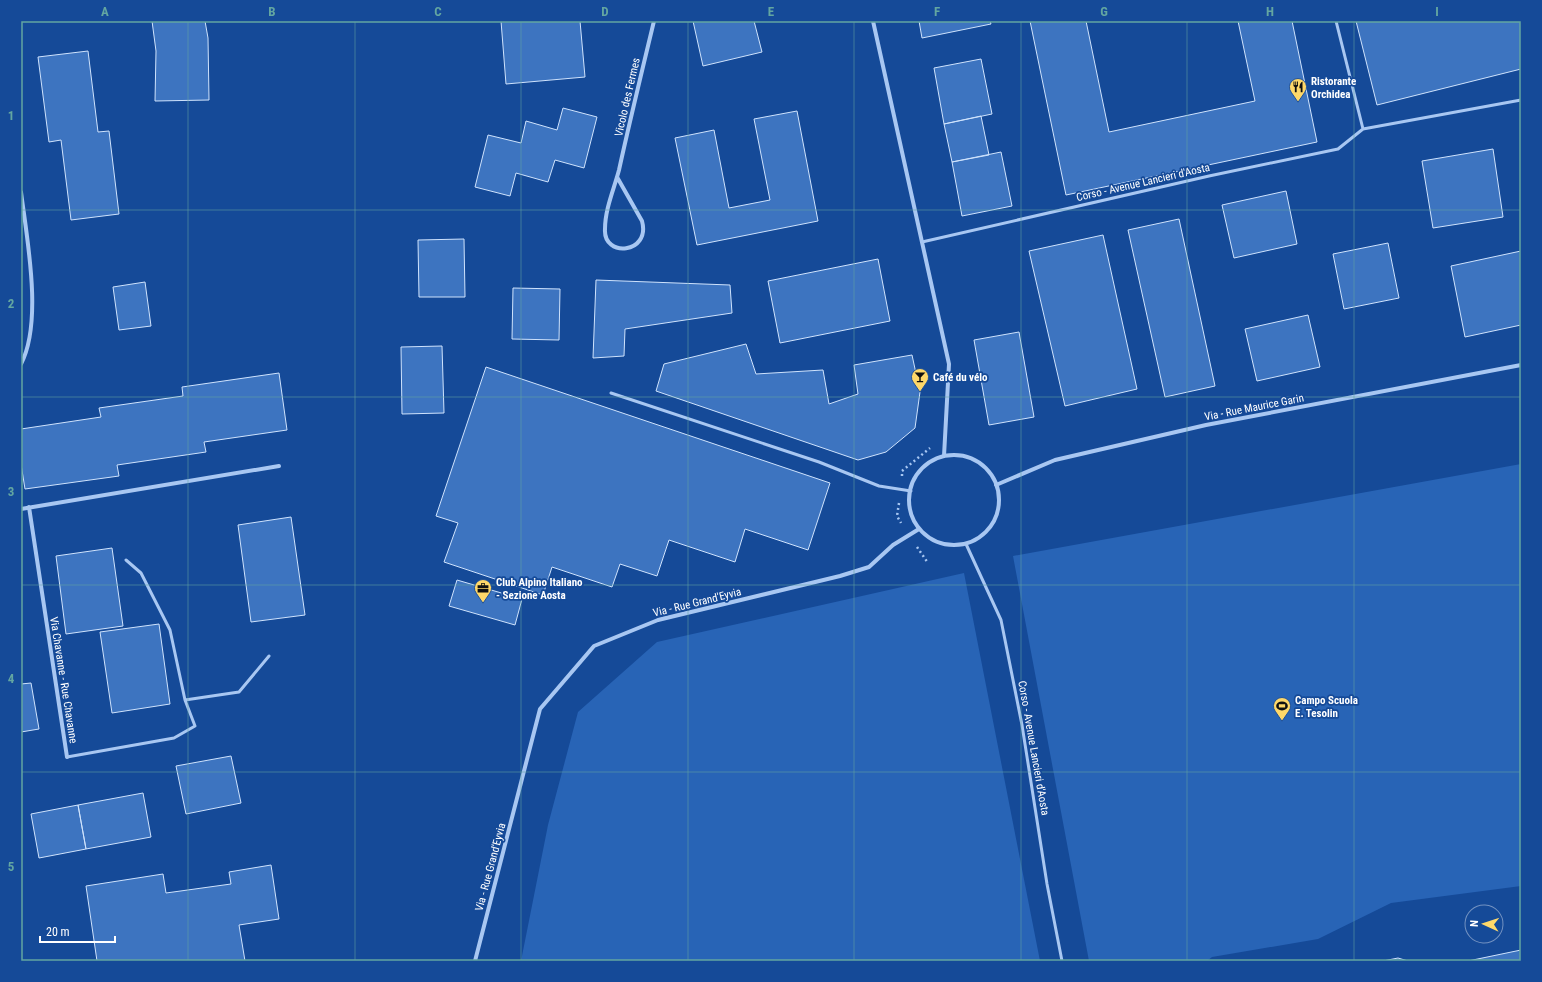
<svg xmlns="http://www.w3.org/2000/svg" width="1542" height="982" viewBox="0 0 1542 982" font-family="'Roboto Condensed',sans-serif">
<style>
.green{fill:#2864b6}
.building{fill:#3d74c0;stroke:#cfe3fd}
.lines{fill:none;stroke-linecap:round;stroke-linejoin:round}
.path{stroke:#a8c7f2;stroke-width:2.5;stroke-dasharray:2 3;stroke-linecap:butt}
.service{stroke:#a8c7f2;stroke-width:3}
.minor{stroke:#a8c7f2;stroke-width:4}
.grid{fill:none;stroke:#63a6a1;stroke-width:1;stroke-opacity:0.55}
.labels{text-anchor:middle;stroke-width:3.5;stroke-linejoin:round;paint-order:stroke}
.poi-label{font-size:11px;font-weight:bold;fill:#fff;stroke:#154a98;text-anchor:start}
.street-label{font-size:11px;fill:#fff;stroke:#154a98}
.neatline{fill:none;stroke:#63a6a1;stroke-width:1.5}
.grid-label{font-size:13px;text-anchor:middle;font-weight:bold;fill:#63a6a1}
</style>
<rect width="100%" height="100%" fill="#154a98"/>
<path class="green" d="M1521,464V886L1391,903L1318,939L1212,957L1207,961H1089L1013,556Z
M964,573L1040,961H521L548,825L578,712L657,642Z"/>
<path class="building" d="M152,21H205L208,38L209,100L155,101L156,51Z
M501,21H580L585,77L506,84Z
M693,21H754L762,52L703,66Z
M919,21H990L991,24L922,38Z
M1030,21H1086L1109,132L1255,101L1238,21H1292L1317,142L1066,195Z
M1356,21H1521V69L1377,105Z
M88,51L98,132L109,131L119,214L71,220L61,140L49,142L38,57Z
M981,59L992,114L944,124L934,68Z
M563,108L597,117L584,168L555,160L548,182L516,173L510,196L475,187L488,135L521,143L526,121L557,130Z
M797,111L818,221L697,245L675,138L714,130L729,208L770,200L754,119Z
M981,116L989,155L952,162L944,124Z
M1493,149L1503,217L1433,228L1422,161Z
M1001,152L1012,206L962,216L952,162Z
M1286,191L1297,244L1234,258L1222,205Z
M1179,219L1215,386L1165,397L1128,230Z
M1103,235L1137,389L1065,406L1029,251Z
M464,239L465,297H419L418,240Z
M1388,243L1399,298L1344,309L1333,254Z
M1521,251V325L1465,337L1451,266Z
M878,259L890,321L780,343L768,281Z
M596,280L730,285L732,313L625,329L624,356L593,358Z
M145,282L151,326L119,330L113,287Z
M513,288L560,289L559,340L512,339Z
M1308,315L1320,367L1257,381L1245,329Z
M1019,332L1034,417L989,425L974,340Z
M746,344L756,374L823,370L829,404L858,394L854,365L912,355L920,392L915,428L886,452L858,460L656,391L664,364Z
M442,346L444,413L402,414L401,347Z
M486,367L830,483L808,550L745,529L735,562L669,540L657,576L620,564L612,587L552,567L543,595L444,562L458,523L436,516Z
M279,373L287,430L204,442L206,452L117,465L119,476L25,489L21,464V429L101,417L99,408L183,396L182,387Z
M291,517L305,615L251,622L238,525Z
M112,548L123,626L66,634L56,556Z
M457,580L522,599L515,625L449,606Z
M159,624L170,704L112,713L100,632Z
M31,683L39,729L21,732V684Z
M231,756L241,803L186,814L176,766Z
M143,793L151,837L86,849L78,805Z
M78,805L86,849L39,858L31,814Z
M271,865L279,919L239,925L245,961H97L86,886L163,874L166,893L231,884L229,872Z
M1521,950V961H1468Z
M1398,958L1408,961H1383Z"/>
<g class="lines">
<path class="path" d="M902,476V471L930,448
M899,503L897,516L901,523
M917,547L928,563"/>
<path class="service" d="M1336,21L1363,129L1521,100
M922,242L1209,176L1338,149L1363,129
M611,393L819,462L879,486L911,491
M966,544L1001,620L1022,725L1047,884L1062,961
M185,700L239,692L269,656
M67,757L174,738L195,726L185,700L170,630L141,573L126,560"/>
<path class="minor" d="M873,21L949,364L944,456
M617,177L642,221C651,254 603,258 605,229C605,209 614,189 619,170C630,120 642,71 654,21
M21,192C27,239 43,322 21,364
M909 500a45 45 0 1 1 90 0a45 45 0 1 1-90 0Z
M996,485L1055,460L1206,425L1521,365
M29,507L67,757
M21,509L279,466
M475,961L540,709L594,646L658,620L840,576L869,567L893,545L919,529"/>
</g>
<path class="grid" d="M188,21V961M355,21V961M521,21V961M688,21V961M854,21V961M1021,21V961M1187,21V961M1354,21V961M21,210H1521M21,397H1521M21,585H1521M21,772H1521"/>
<defs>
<symbol id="restaurant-pin" viewBox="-11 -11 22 30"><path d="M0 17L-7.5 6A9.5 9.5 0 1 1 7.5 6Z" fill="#ffd869" stroke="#154a98"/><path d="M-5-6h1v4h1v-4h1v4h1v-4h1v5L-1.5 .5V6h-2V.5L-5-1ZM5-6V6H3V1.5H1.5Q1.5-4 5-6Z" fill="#111"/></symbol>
<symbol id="bar-pin" viewBox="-11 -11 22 30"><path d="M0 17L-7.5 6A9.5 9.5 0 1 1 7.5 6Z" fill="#ffd869" stroke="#154a98"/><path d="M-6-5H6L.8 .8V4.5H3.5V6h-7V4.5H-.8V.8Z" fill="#111"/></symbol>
<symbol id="office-pin" viewBox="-11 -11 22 30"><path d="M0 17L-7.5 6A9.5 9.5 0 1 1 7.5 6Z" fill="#ffd869" stroke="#154a98"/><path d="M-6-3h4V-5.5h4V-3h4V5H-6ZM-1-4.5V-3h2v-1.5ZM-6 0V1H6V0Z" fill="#111"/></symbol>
<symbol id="stadium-pin" viewBox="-11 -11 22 30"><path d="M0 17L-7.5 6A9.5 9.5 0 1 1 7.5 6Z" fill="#ffd869" stroke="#154a98"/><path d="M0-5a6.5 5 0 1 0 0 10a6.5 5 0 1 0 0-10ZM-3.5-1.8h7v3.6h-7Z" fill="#111"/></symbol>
</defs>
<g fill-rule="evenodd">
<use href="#restaurant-pin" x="1288" y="77" width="20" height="27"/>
<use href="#bar-pin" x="910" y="367" width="20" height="27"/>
<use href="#office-pin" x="473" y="578" width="20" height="27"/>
<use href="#stadium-pin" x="1272" y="696" width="20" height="27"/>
</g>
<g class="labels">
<g class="poi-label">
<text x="1311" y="85">Ristorante<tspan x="1311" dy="13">Orchidea</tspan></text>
<text x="933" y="381">Café du vélo</text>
<text x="496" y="586">Club Alpino Italiano<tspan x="496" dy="13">- Sezione Aosta</tspan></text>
<text x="1295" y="704">Campo Scuola<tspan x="1295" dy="13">E. Tesolin</tspan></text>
</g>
<g class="street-label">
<text transform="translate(627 97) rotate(-77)" y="4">Vicolo des Fermes</text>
<text transform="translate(1143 182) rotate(-13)" y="4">Corso - Avenue Lancieri d'Aosta</text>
<text transform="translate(1254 407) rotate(-11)" y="4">Via - Rue Maurice Garin</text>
<text transform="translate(697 602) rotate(-14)" y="4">Via - Rue Grand'Eyvia</text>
<text transform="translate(64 680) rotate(81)" y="4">Via Chavanne - Rue Chavanne</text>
<text transform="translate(1034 748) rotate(80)" y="4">Corso - Avenue Lancieri d'Aosta</text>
<text transform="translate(490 867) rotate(-75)" y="4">Via - Rue Grand'Eyvia</text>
</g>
</g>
<rect width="1542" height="982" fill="none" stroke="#154a98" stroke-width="44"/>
<g transform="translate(1484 924) rotate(273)"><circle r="19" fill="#154a98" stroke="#7392c1"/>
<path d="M0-3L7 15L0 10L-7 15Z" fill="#ffd869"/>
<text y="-6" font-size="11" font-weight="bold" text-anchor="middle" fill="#ffffff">N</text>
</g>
<path d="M40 936v6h75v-6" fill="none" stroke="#ffffff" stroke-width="2"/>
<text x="46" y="936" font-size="12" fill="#ffffff" stroke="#154a98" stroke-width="3" paint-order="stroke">20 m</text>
<rect x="22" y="22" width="1498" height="938" class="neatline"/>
<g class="grid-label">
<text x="105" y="16">A</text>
<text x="272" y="16">B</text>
<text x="438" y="16">C</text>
<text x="605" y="16">D</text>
<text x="771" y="16">E</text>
<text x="937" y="16">F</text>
<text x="1104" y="16">G</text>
<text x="1270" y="16">H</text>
<text x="1437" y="16">I</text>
<text x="11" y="120">1</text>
<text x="11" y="308">2</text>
<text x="11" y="496">3</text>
<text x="11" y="683">4</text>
<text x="11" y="871">5</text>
</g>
</svg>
